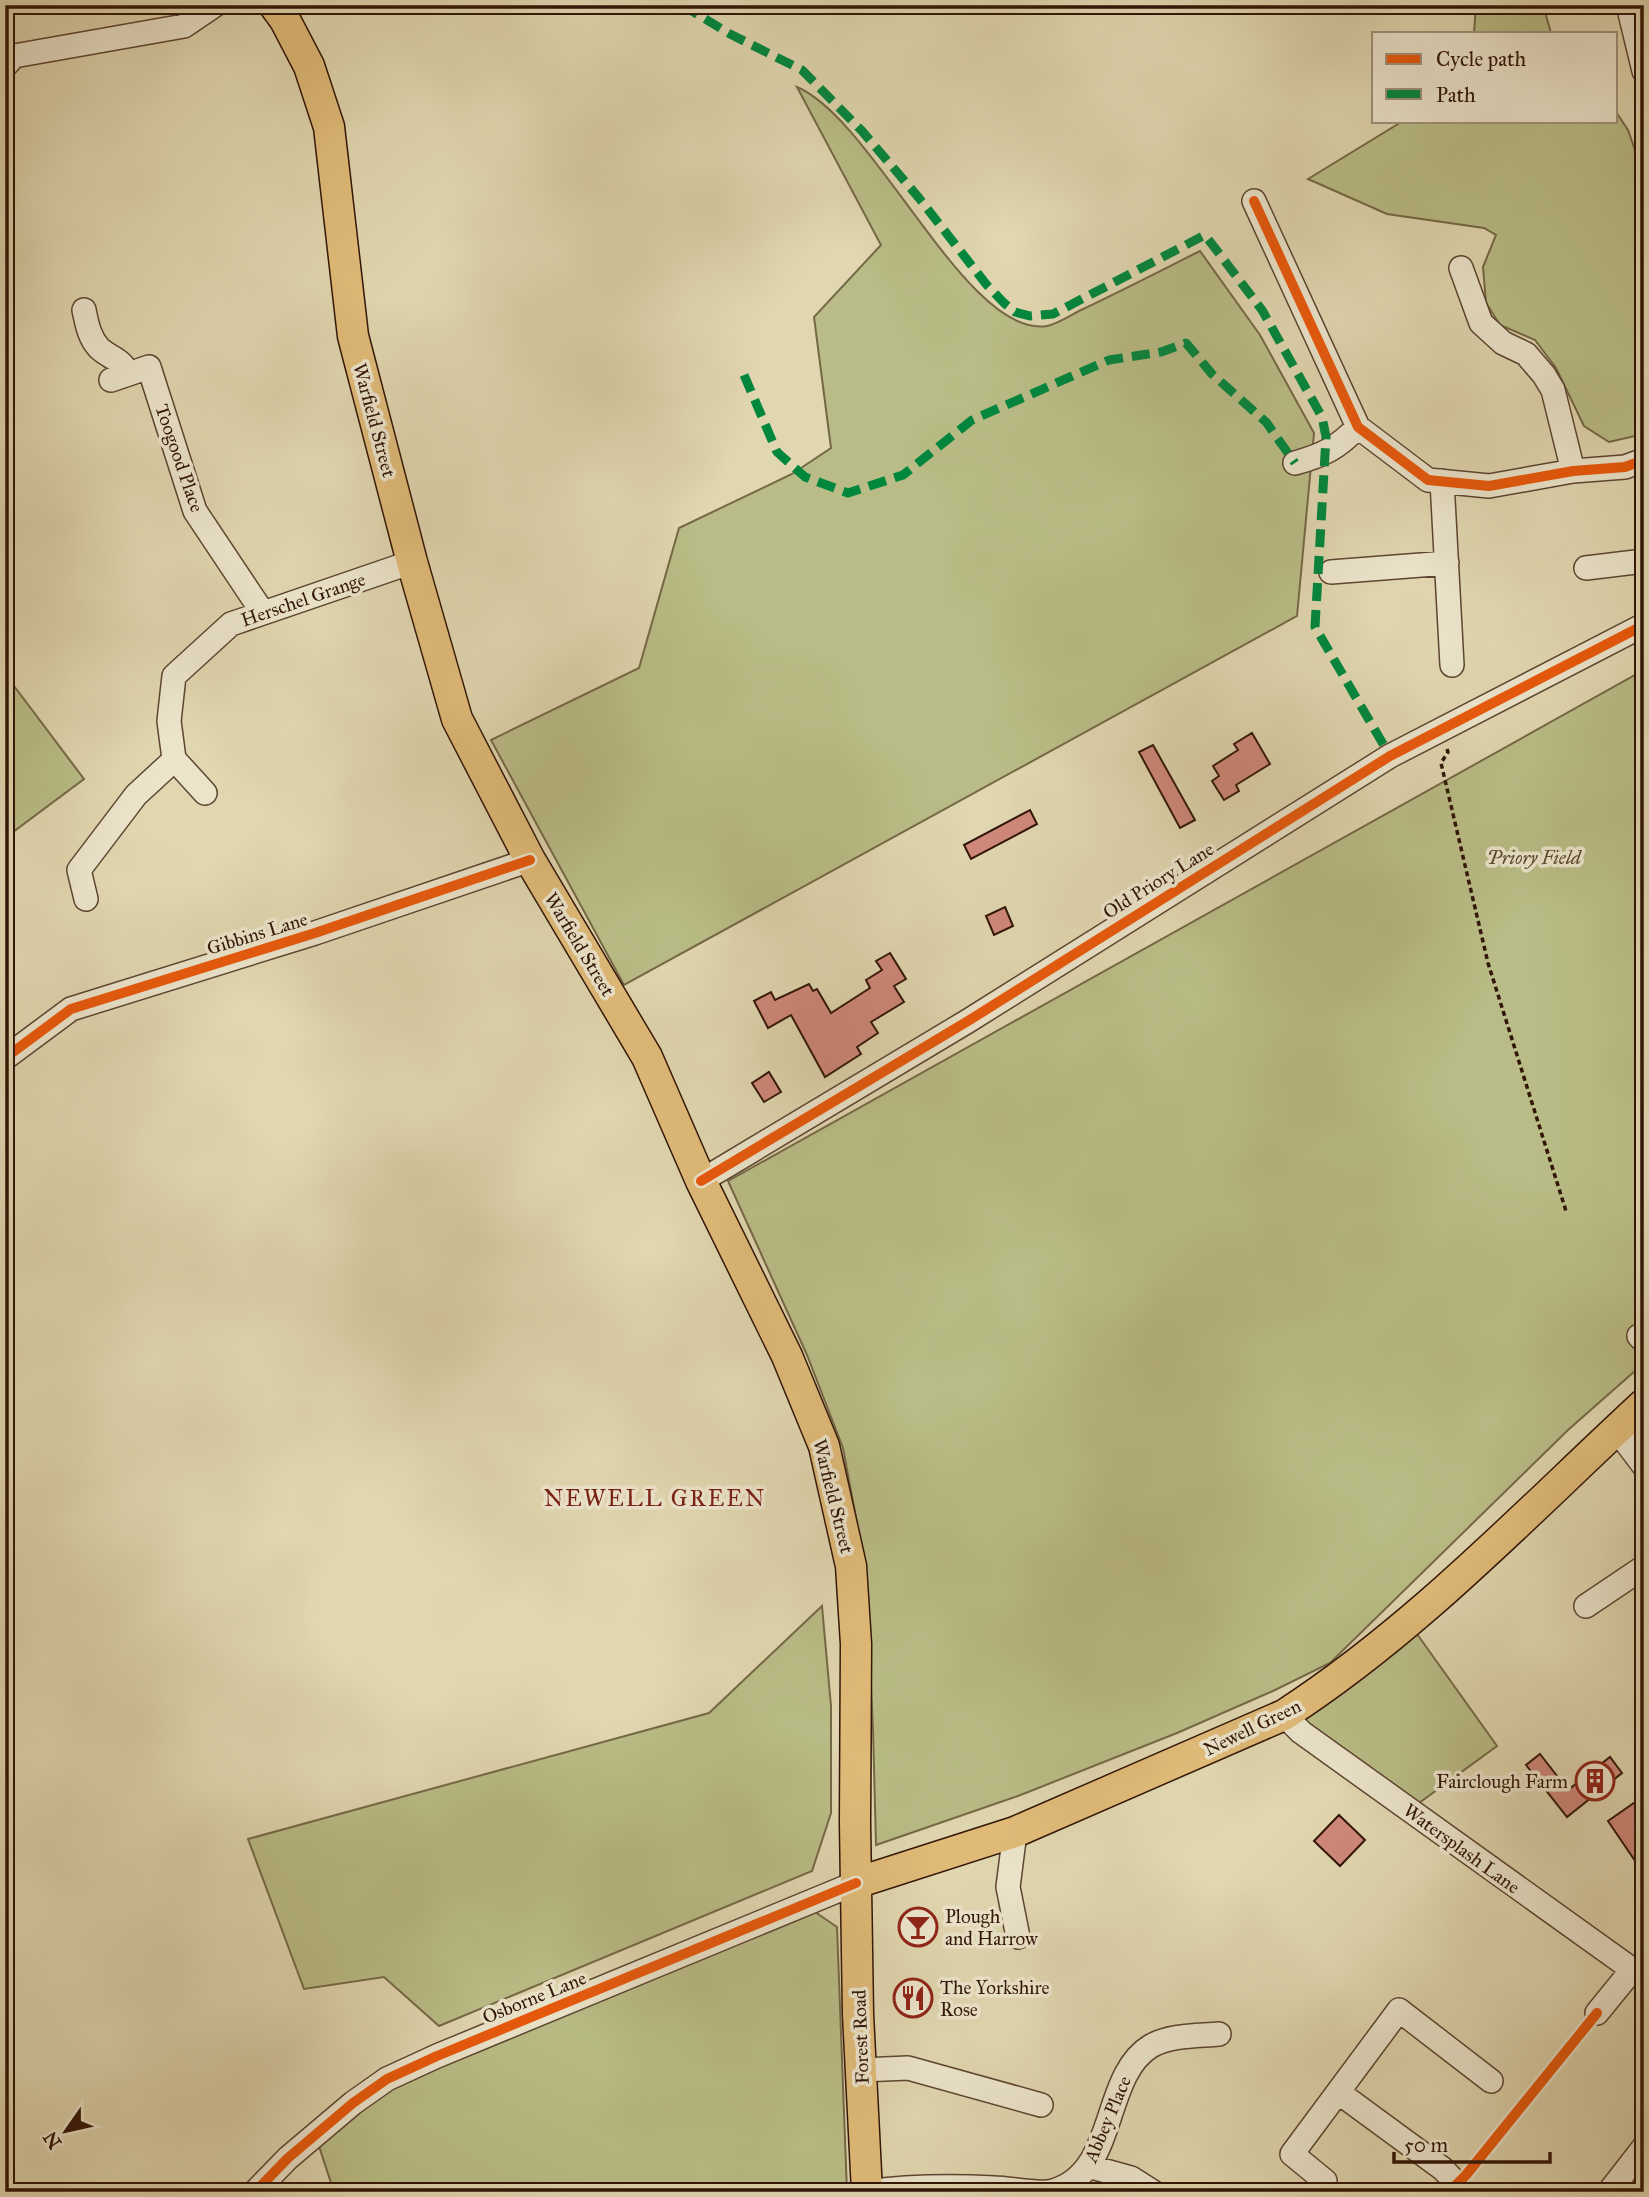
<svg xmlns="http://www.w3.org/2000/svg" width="1649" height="2197" viewBox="0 0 1649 2197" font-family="'IM FELL Great Primer',serif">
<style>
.green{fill:#b9bc86;stroke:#756846;stroke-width:2}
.building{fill:#cf887a;stroke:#311507;stroke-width:2}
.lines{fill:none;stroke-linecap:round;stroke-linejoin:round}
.minor-casing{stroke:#5d4531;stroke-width:26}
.major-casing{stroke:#311507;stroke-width:33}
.path{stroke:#311507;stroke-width:3.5;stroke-dasharray:5 3.5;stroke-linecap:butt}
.minor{stroke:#ebe4cb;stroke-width:23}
.major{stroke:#e0bb78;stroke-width:30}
.quiet{stroke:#00873e;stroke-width:9;stroke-dasharray:18 9;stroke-linecap:butt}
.cycleway-casing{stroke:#ebe4cb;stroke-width:15}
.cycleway{stroke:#e8590c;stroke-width:10}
.labels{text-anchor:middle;stroke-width:7;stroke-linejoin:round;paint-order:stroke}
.street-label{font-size:19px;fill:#311507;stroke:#ebe4cb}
.park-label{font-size:19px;font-style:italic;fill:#5a472d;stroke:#ebe4cb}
.poi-label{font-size:19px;fill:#311507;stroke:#ebe4cb;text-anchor:start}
.quarter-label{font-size:23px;letter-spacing:2px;fill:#7a1f14;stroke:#ebe4cb}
</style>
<rect width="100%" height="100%" fill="#e0d6af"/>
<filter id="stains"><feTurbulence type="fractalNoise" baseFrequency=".00286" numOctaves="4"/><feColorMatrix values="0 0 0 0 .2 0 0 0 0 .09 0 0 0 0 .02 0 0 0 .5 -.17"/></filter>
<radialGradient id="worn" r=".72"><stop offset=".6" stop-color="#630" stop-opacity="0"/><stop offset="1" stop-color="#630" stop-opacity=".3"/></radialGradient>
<path class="green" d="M1476,5H1543L1551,33H1474Z
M797,87C875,120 967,339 1047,326C1058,324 1071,315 1081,310C1121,291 1160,271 1200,251L1260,335L1314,433L1297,616L624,985L491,740L639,668L679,528L792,474L831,448L814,317L881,245Z
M1616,112L1628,130L1644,176V434L1609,442L1584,426L1556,368L1535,340L1500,325L1486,303L1483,267L1496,235L1484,228L1387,214L1308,179L1403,121H1616Z
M1644,670V1363L1568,1430L1330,1663L1273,1691L1177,1733L1018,1796L876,1845L873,1729L865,1566L843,1448L807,1355L728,1181Z
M5,674L84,779L5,838Z
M822,1606L831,1706V1813L812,1871L439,2026L384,1977L304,1989L248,1839L709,1713Z
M1417,1634L1497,1746L1419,1803L1302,1720Z
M815,1912L837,1927L847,2192H334L312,2125L457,2053Z"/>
<path class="building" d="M1252,733L1270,764L1236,785L1239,791L1224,800L1212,781L1219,776L1213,766L1238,750L1234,744Z
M1153,745L1195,820L1180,828L1139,752Z
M1030,810L1037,824L971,859L964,845Z
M1005,907L1013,926L994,935L986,916Z
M890,953L906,979L894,986L904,1002L871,1022L878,1033L857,1047L861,1054L825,1077L791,1015L768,1028L754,1001L771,992L775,1000L809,984L813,991L817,989L831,1013L870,988L866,980L882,970L876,961Z
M769,1072L781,1092L764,1102L752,1083Z
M1540,1754L1568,1790L1610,1757L1622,1773L1567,1817L1526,1765Z
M1644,1796V1874L1608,1821Z
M1339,1815L1365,1840L1340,1866L1314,1841Z"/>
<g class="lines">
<defs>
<path id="minor" d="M1628,5L1644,71
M5,66L14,56L184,26L215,5
M1254,201L1358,427L1428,480L1489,486L1573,471L1625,467L1644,460
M1461,268L1481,323L1503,343L1526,354L1544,375L1553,390L1573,471
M84,310C87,324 89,337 99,348C111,359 121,358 128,374
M111,380L149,367L195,511L263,613
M1295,463C1324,455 1337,448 1358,427
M1442,481L1452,665
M1586,568L1644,561
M1331,572L1447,563
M205,793L174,759L169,721L174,676L231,624L412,562
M86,899L79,870L136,795L174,760
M5,1058L71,1009L315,933L530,860
M701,1181L968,1021L1390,756L1644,625
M1639,1336L1644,1341
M1616,1429L1644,1466
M1586,1606L1644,1567
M1284,1715L1301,1732L1644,1978
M1015,1832L1008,1887L1018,1937
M1597,2013L1632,1970
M861,2070L908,2068L1041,2105
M1338,2092L1443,2169L1457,2184L1461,2192
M1088,2166L1131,2178L1153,2192
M1325,2181L1292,2154L1399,2010L1491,2081
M255,2192L288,2158L353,2103L387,2079L437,2056L856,1883
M867,2192C909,2186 953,2186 995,2188C1010,2188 1039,2195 1053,2191C1118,2173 1101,2076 1151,2046C1170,2035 1198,2036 1219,2034
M1609,2192L1644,2147"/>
<path id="major" d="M274,5L285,20L309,66L329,127L353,336L412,562L457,719L530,860L647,1057L701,1181L787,1356L824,1446L851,1566L856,1644L855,1823L858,2014L867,2192
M856,1883L1015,1832L1284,1715C1417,1629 1528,1511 1644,1404"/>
</defs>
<use href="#minor" class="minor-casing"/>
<use href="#major" class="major-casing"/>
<path class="path" d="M1447,749L1448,752L1441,763L1488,963L1566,1211"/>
<use href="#minor" class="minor"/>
<use href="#major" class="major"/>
<path class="quiet" d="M682,5L730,34L802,70L862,131L919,198L986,284L1004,303L1015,312L1030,316L1053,314L1205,235L1262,310L1322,417L1326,437L1315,627L1390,756
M744,375L777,452L805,477L848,493L903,475L972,420L1109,360L1161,352L1186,343L1212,374L1266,422L1295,463"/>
<defs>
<path id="cycleway" d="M1254,201L1358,427L1428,480L1489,486L1573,471L1625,467L1644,460
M5,1058L71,1009L315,933L530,860
M701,1181L968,1021L1390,756L1644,625
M255,2192L288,2158L353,2103L387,2079L437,2056L856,1883
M1449,2192L1466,2175L1597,2013"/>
</defs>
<use href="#cycleway" class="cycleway-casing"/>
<use href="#cycleway" class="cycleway"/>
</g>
<defs>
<symbol id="building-ring" viewBox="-11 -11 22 22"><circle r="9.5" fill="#ebe4cb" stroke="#8f2418" stroke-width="1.5"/><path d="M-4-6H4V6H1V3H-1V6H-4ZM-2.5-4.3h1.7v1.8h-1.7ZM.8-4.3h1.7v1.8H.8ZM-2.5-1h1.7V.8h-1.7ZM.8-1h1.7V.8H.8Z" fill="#8f2418"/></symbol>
<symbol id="bar-ring" viewBox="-11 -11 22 22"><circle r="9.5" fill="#ebe4cb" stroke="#8f2418" stroke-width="1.5"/><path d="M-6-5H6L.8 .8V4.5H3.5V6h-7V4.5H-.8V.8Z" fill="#8f2418"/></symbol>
<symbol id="restaurant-ring" viewBox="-11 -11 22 22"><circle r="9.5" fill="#ebe4cb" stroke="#8f2418" stroke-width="1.5"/><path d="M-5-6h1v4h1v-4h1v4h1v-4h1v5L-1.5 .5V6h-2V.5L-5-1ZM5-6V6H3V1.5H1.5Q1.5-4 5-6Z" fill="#8f2418"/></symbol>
</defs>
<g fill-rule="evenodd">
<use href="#building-ring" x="1573" y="1759" width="44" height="44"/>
<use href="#bar-ring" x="896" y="1905" width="44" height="44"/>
<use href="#restaurant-ring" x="891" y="1976" width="44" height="44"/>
</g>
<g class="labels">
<g class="street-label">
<text transform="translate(375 420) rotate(75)" y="7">Warfield Street</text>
<text transform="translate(180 458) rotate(71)" y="7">Toogood Place</text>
<text transform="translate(303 599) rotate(-19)" y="7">Herschel Grange</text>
<text transform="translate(1158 880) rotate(-32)" y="7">Old Priory Lane</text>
<text transform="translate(257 933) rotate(-17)" y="7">Gibbins Lane</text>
<text transform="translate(580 944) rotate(59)" y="7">Warfield Street</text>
<text transform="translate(834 1496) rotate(76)" y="7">Warfield Street</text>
<text transform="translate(1252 1727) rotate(-26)" y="7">Newell Green</text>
<text transform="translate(1462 1848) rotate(36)" y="7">Watersplash Lane</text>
<text transform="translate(534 1997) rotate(-22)" y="7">Osborne Lane</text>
<text transform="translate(860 2037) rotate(-92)" y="7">Forest Road</text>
<text transform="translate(1107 2119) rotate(-67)" y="7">Abbey Place</text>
</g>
<g class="park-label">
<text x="1534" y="864">Priory Field</text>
</g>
<g class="poi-label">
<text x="1568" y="1788" text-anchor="end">Fairclough Farm</text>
<text x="945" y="1923">Plough<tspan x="945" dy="22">and Harrow</tspan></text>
<text x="940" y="1994">The Yorkshire<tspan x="940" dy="22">Rose</tspan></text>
</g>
<g class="quarter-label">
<text x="655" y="1506">NEWELL GREEN</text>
</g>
</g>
<rect width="1649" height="2197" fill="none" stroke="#e0d6af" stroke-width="28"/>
<rect x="7" y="7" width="1635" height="2183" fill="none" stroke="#311507" stroke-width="3.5"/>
<rect x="14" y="14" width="1621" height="2169" fill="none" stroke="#311507" stroke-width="2"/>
<rect x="1372" y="32" width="245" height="91" fill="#ebe4cb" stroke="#a1917d" stroke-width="2"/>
<rect x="1386" y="54" width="35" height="10" fill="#e8590c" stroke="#a1917d" stroke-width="2"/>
<text x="1436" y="66" font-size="21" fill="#311507">Cycle path</text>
<rect x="1386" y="89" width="35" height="10" fill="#00873e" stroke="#a1917d" stroke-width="2"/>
<text x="1436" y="102" font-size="21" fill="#311507">Path</text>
<g transform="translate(66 2131) rotate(236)" stroke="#ebe4cb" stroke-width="5" paint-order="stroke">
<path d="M0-5L12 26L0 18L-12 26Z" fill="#311507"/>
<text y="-10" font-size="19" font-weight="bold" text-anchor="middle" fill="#311507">N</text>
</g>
<path d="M1394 2152v10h156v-10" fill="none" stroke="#311507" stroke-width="3.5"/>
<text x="1404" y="2152" font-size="21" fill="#311507" stroke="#ebe4cb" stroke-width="5" paint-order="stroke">50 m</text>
<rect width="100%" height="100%" filter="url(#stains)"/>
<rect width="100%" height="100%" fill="url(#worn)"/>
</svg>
